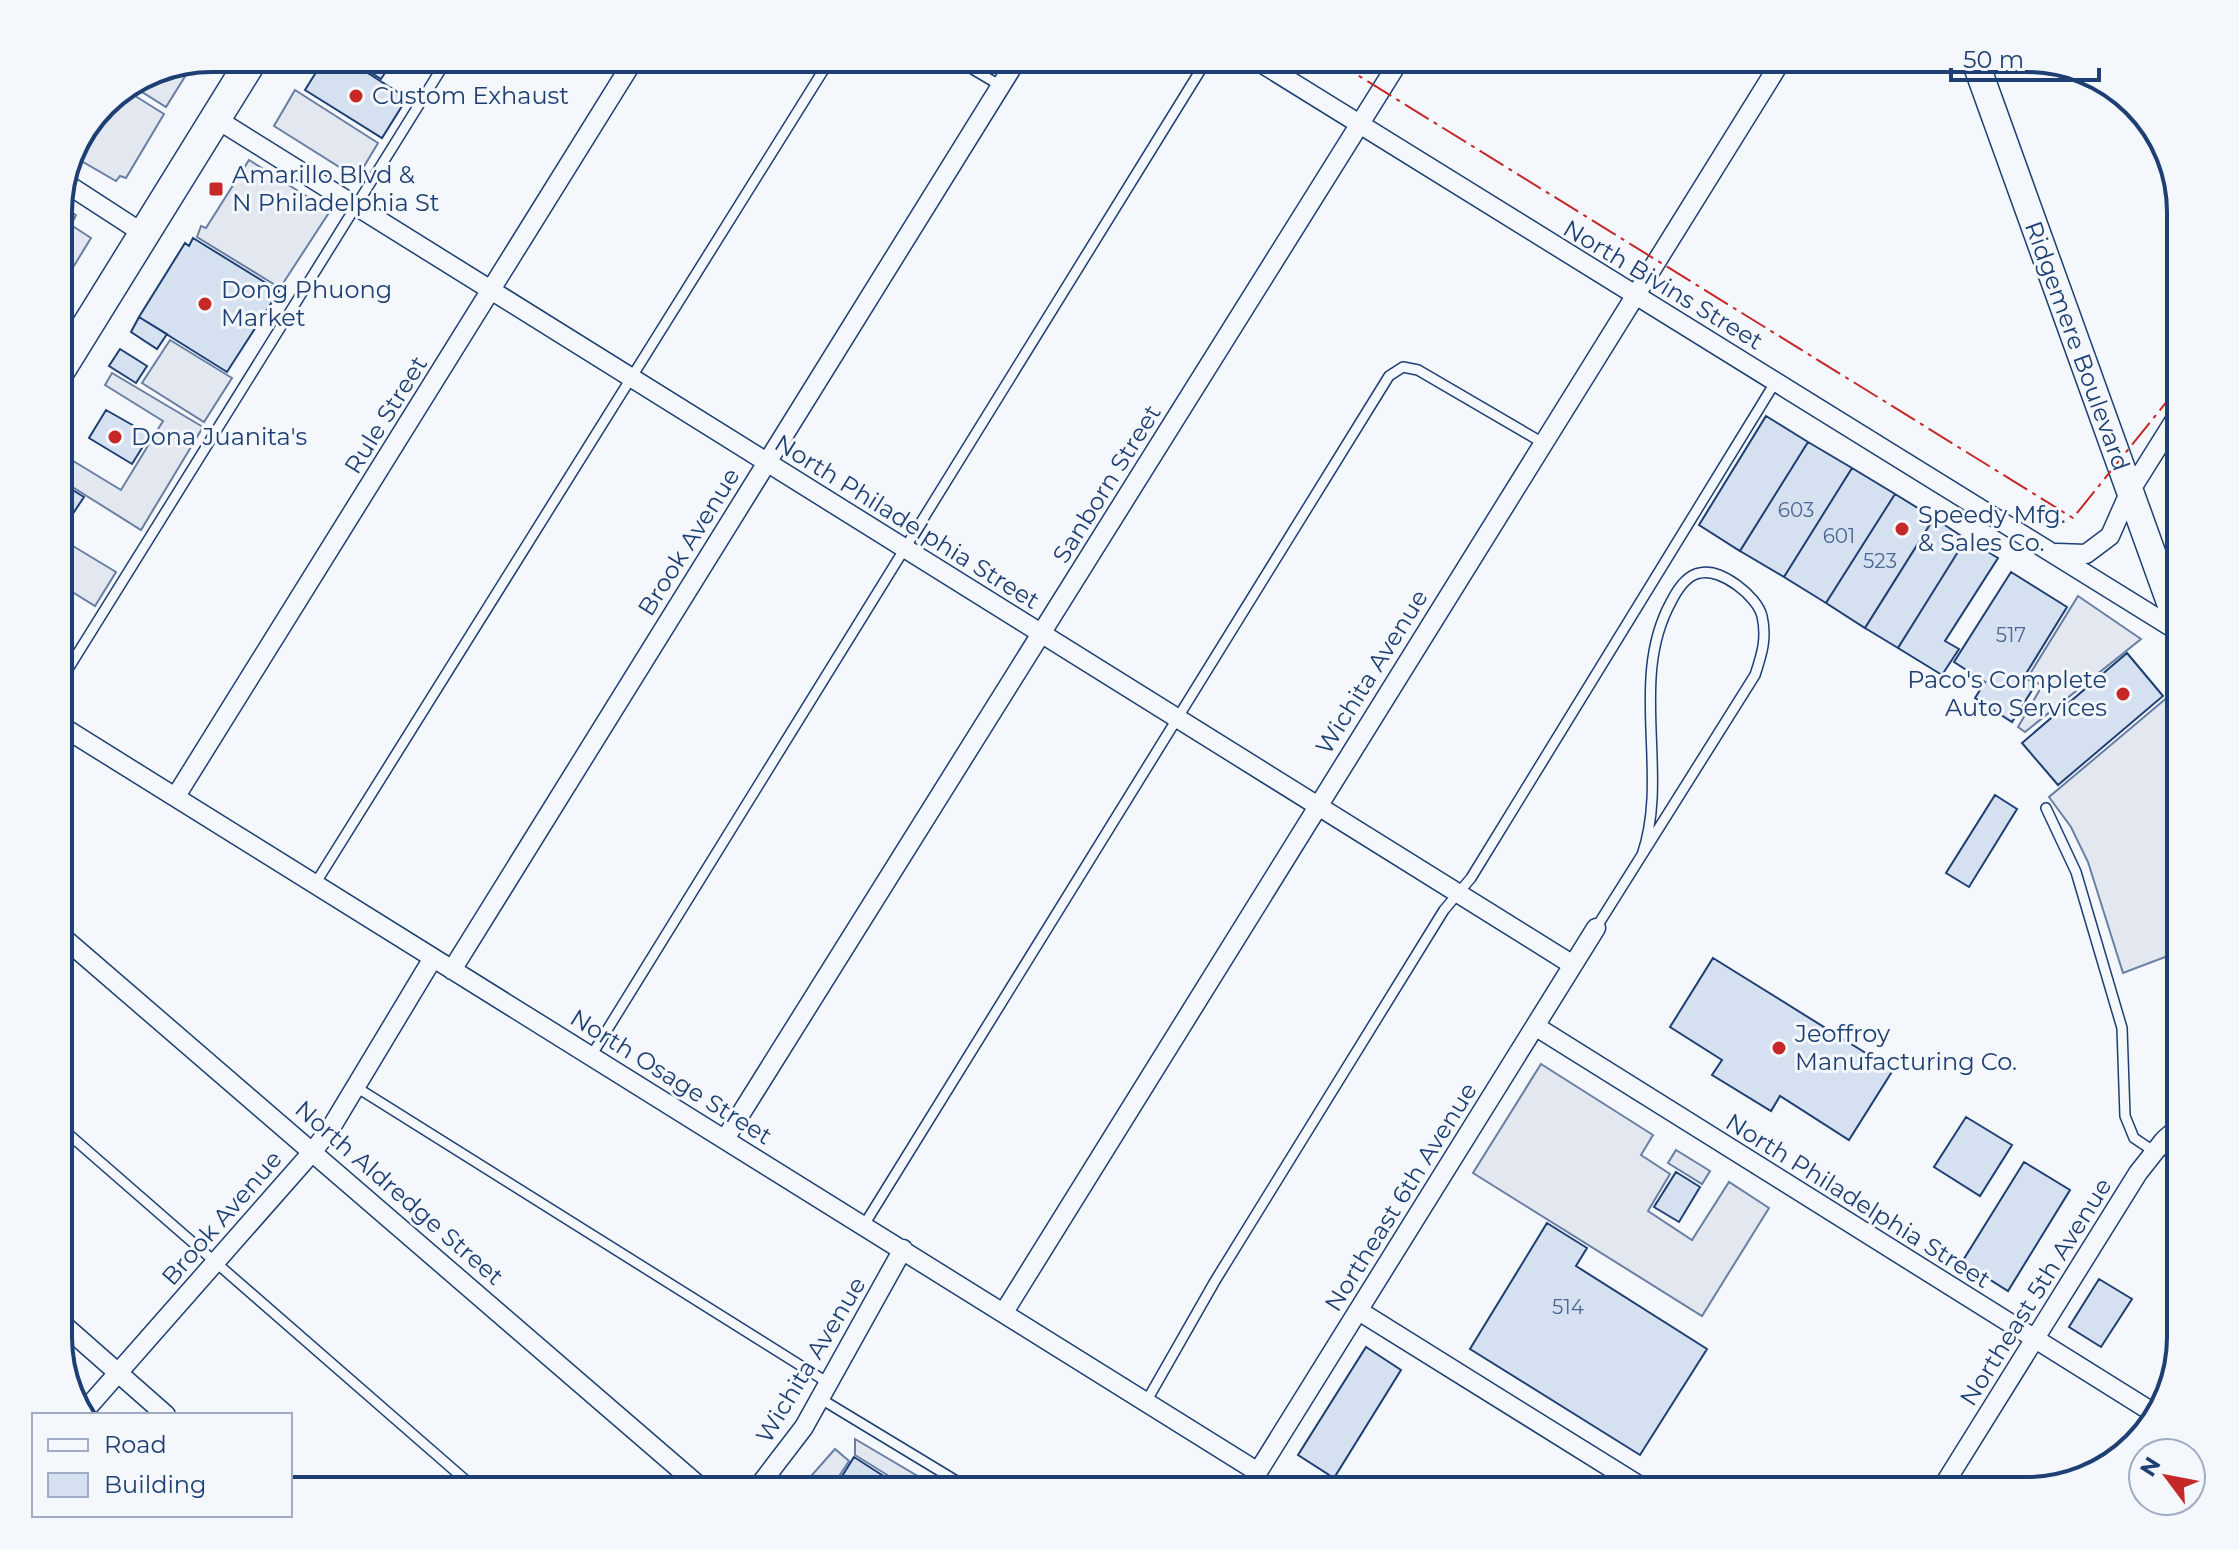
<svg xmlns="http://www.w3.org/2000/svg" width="2239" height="1549" viewBox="0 0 2239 1549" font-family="Montserrat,sans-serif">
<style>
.parking{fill:#e3e8f0;stroke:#687fa3;stroke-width:2}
.building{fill:#d5e0f0;stroke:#1d3f73;stroke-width:2}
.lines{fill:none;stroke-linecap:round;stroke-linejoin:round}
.service-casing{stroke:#1d3f73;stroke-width:12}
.minor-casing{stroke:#1d3f73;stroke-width:21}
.secondary-casing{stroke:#1d3f73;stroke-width:29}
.trunk-casing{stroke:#1d3f73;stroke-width:33}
.service{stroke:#f4f7fb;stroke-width:9}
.minor{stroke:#f4f7fb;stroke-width:18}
.secondary{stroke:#f4f7fb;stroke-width:26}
.trunk{stroke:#f4f7fb;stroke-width:30}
.power{stroke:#c62828;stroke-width:2;stroke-dasharray:28 6 4 6;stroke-linecap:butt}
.poi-dot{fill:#c62828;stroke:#f4f7fb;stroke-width:3}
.labels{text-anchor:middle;stroke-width:6;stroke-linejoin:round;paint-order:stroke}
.number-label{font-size:20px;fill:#4b6792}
.poi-label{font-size:24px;fill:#1d3f73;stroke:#f4f7fb;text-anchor:start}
.street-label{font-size:24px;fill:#1d3f73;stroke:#f4f7fb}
.rim{fill:none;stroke:#1d3f73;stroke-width:4}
</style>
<rect width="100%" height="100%" fill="#f4f7fb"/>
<path class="parking" d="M194,62L166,107L131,85L154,70H167Z
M124,89L164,114L126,178L120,176L116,181L78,159L87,140Z
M295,90L378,143L357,178L274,126Z
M249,160L330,211L280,288L197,237L201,226L206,228Z
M58,204L76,215L71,225L91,238L58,292Z
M170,340L232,378L204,422L142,383Z
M112,373L203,427L141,530L58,478V466L65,456L121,490L163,421L105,385Z
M58,537L116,572L95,606L58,583Z
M2078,596L2141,639L2025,732L2018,727L2042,686L2028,677Z
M2169,696L2181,730V951L2123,973L2088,862L2071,827L2049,797Z
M1541,1064L1653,1135L1641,1155L1670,1174L1648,1211L1692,1240L1729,1182L1769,1208L1702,1316L1473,1173Z
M1676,1150L1710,1171L1702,1184L1668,1163Z
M855,1439L943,1491H902L905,1486L855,1455Z
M835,1449L849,1461L838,1478L859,1491H805L804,1484Z"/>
<path class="building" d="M325,58H344L407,98L382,138L305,90Z
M348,58H395L381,79Z
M193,238L279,291L227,372L139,317L185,243L189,246Z
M139,317L167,334L157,349L131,332Z
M120,349L147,366L136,383L109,366Z
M106,410L150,435L132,464L89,438Z
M1766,416L1808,442L1740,551L1699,525Z
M1808,442L1852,468L1784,577L1740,551Z
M1852,468L1895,494L1826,603L1784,577Z
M58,481L84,497L70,518L58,510Z
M1895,494L1934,518L1865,628L1826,603Z
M58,510L70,518L60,534L58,533Z
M1934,518L1966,539L1898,648L1865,628Z
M1966,539L1998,558L1945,641L1959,649L1942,675L1898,648Z
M2011,572L2067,607L2024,677L2036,684L2012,722L1975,698L1985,682L1954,662Z
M2127,653L2163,696L2058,785L2022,743Z
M1995,795L2017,809L1969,887L1946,873Z
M2181,951V985L2180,986L2168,956Z
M1713,958L1893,1070L1849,1140L1780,1096L1771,1111L1712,1075L1722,1060L1670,1027Z
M1966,1117L2012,1145L1980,1196L1934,1167Z
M2024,1162L2070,1190L2008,1291L1962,1262Z
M1676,1172L1700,1187L1679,1222L1654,1207Z
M1547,1223L1587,1248L1576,1266L1707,1349L1640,1455L1470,1349Z
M2099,1279L2132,1299L2101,1347L2069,1327Z
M1366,1347L1401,1370L1334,1478L1298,1455Z
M854,1457L902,1488L900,1491H861L841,1478Z"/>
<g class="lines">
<defs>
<path id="service" d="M954,58L1001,86
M58,685L448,58
M2046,808L2076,872L2122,1028L2125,1116L2134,1138L2155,1152
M315,884L831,58
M1596,928L1755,675C1762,654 1767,638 1762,616C1757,596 1721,568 1700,573C1686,575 1677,590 1671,602C1628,680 1670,774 1642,855
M591,1056L1208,58
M356,1087L830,1384
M58,1125L478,1491
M2161,1143L2177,1162L2181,1173
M864,1225L1389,376L1403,367L1418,370L1543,443
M821,1399L973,1491
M1146,1402L1215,1281L1444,910L1471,878L1776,381"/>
<path id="minor" d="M1253,58L2181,633
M215,118L1573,965
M67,184L144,234
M2057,553L2086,554L2110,536L2129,493L2181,410
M58,724L1258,1472
M176,796L635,58
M58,933L705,1491
M452,970L1018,58
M1535,1026L2157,1415
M725,1139L1401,58
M1359,1311L1648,1491
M1004,1312L1783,58
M58,1320L166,1415
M81,1415L314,1150L332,1126L433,958
M755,1491L804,1427L903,1249
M1246,1491L1596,928
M1940,1491L2138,1173L2164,1140L2181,1125"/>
<path id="secondary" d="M1974,58L2181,633"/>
<path id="trunk" d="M58,373L253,58"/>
</defs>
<use href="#service" class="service-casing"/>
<use href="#minor" class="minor-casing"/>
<use href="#secondary" class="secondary-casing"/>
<use href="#trunk" class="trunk-casing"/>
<use href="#service" class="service"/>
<use href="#minor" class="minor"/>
<use href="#secondary" class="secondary"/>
<use href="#trunk" class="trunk"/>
<path class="power" d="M1330,58L2073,518L2181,384"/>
</g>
<g class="poi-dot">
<circle cx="356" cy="96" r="8"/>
<rect x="208" y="181" width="16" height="16" rx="4"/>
<circle cx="205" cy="304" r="8"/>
<circle cx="115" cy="437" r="8"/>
<circle cx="1902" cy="529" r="8"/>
<circle cx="2123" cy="694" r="8"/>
<circle cx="1779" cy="1048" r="8"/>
</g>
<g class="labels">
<g class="number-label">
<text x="1796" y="517">603</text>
<text x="1839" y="543">601</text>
<text x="1880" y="568">523</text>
<text x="2011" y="642">517</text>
<text x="1568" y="1314">514</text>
</g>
<g class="poi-label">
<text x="372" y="104">Custom Exhaust</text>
<text x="232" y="183">Amarillo Blvd &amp;<tspan x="232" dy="28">N Philadelphia St</tspan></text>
<text x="221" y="298">Dong Phuong<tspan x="221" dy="28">Market</tspan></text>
<text x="131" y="445">Dona Juanita's</text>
<text x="1918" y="523">Speedy Mfg.<tspan x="1918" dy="28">&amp; Sales Co.</tspan></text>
<text x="2107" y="688" text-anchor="end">Paco's Complete<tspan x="2107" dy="28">Auto Services</tspan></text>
<text x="1795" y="1042">Jeoffroy<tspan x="1795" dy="28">Manufacturing Co.</tspan></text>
</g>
<g class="street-label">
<text transform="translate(1663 285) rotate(31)" y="8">North Bivins Street</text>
<text transform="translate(2077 346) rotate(70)" y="8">Ridgemere Boulevard</text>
<text transform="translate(386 415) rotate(-58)" y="8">Rule Street</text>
<text transform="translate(1107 484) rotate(-58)" y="8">Sanborn Street</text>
<text transform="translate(907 522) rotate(32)" y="8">North Philadelphia Street</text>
<text transform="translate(689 542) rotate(-58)" y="8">Brook Avenue</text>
<text transform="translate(1372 672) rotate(-58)" y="8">Wichita Avenue</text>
<text transform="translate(671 1077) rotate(32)" y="8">North Osage Street</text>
<text transform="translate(399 1193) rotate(41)" y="8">North Aldredge Street</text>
<text transform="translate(1401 1197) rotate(-58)" y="8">Northeast 6th Avenue</text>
<text transform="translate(1858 1201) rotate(32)" y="8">North Philadelphia Street</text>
<text transform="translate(222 1218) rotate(-49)" y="8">Brook Avenue</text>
<text transform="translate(2036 1292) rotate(-58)" y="8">Northeast 5th Avenue</text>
<text transform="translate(811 1360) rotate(-59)" y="8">Wichita Avenue</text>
</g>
</g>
<path d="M0 0H2239V1549H0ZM212 72H2027A140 140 0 0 1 2167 212V1337A140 140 0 0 1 2027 1477H212A140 140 0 0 1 72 1337V212A140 140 0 0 1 212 72Z" fill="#f4f7fb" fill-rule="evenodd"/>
<path class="rim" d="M212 72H2027A140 140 0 0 1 2167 212V1337A140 140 0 0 1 2027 1477H212A140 140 0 0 1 72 1337V212A140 140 0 0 1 212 72Z"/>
<rect x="32" y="1413" width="260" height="104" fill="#f4f7fb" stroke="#9eadc5" stroke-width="2"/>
<rect x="48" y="1439" width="40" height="12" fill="#f4f7fb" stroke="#9eadc5" stroke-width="2"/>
<text x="104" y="1453" font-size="24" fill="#1d3f73">Road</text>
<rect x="48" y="1473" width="40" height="24" fill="#d5e0f0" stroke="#9eadc5" stroke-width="2"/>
<text x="104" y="1493" font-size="24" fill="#1d3f73">Building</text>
<g transform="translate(2167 1477) rotate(302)"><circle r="38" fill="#f4f7fb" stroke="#9eadc5" stroke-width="2"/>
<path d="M0-6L14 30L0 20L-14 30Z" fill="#c62828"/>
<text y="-12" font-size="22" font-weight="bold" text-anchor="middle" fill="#1d3f73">N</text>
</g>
<path d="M1951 68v12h148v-12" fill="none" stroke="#1d3f73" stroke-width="4"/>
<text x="1963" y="68" font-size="24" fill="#1d3f73" stroke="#f4f7fb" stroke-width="6" paint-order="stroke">50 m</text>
</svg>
